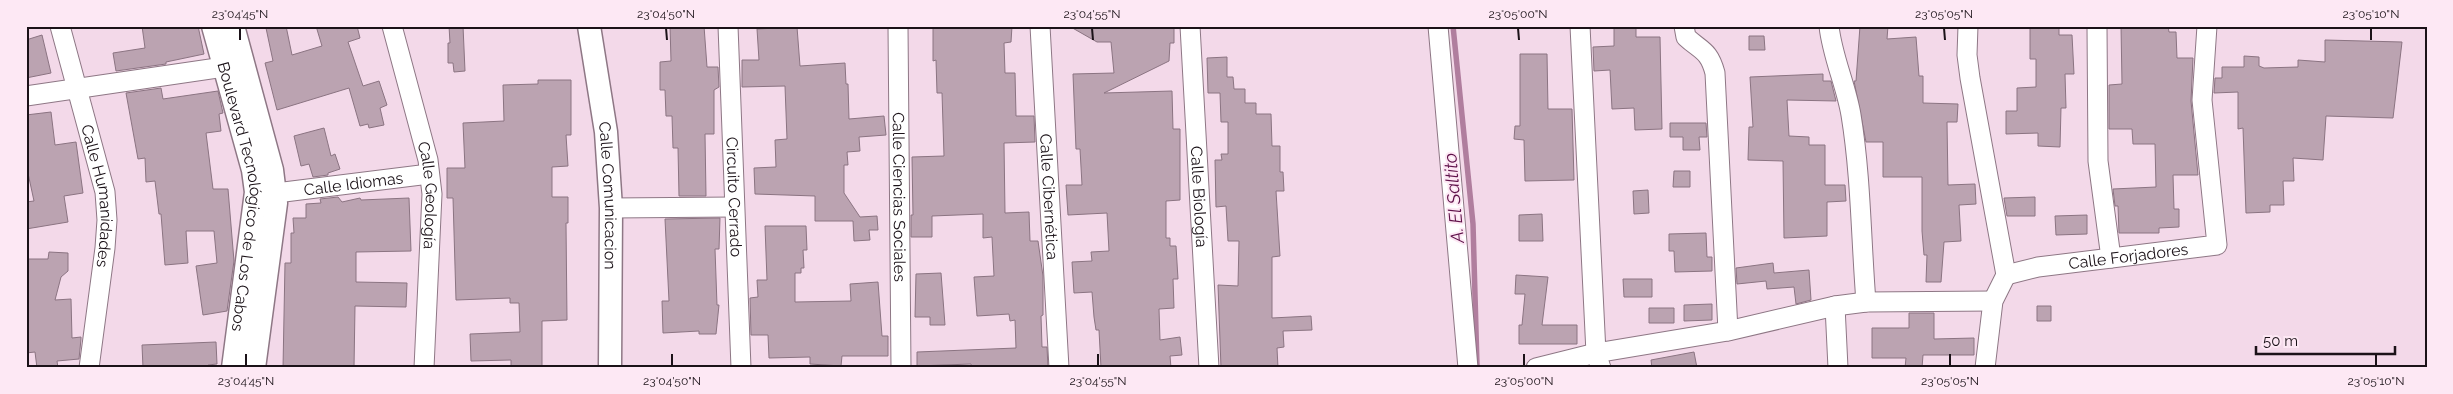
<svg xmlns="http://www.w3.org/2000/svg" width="2453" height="394" viewBox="0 0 2453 394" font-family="Raleway,sans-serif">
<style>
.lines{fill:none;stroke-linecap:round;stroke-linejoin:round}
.stream{stroke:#b07e9e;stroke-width:5.5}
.building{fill:#bba3b1;stroke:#8b7482}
.minor-casing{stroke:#8e7785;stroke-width:21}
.tertiary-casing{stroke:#8e7785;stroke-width:25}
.minor{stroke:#fff;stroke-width:19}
.tertiary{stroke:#fff;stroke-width:22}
.ticks{fill:none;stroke:#1b1218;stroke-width:2}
.labels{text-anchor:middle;stroke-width:4;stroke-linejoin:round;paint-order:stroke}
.street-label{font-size:16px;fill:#1b1218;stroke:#fde8f4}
.water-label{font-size:18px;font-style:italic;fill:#5f114a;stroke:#fde8f4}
.neatline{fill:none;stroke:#1b1218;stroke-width:2}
.ticks-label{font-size:12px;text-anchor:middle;fill:#1b1218}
</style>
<rect width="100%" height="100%" fill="#f3d9e9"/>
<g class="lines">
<path class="stream" d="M1453,26L1473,224L1477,366"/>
</g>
<path class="building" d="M142,26H198L204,54L166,62V64L116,71L113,53L145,48Z
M275,26H286L292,55L322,46L316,26H357L360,38L348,42L363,86L379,81L387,105L380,108L384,125L369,128L368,124L360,126L349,88L277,110L265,63L273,61L266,28Z
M449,26H463L465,71L454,72L453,63H448V43H450Z
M670,26H704L707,67H718L719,87L714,90V134H705L706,196H679L678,148H673L672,116H666L665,90H660V62L671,61Z
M933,26H1012L1011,42L1004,43L1005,73H1015L1016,116H1034L1035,142L1004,143L1005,213L1029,212L1030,241H1038L1043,276V315L1041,316L1042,347H1047L1048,368H972L971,364L917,366V352L1016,348L1015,320L1010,321L1009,314L977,316L974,277L994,276L992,237L983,238V214L932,216V237H911V215H913L912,157L944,156L942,93H937L936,60L933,61Z
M1069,26H1174V43H1170L1169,61L1104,93L1172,91L1173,129H1180V200L1166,201V238H1170V246H1176L1178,279H1173L1174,308L1159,309L1160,340L1180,337L1182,355L1170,356L1171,368H1101L1099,330H1096L1094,317L1092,292L1074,293L1072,262L1092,261L1091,252L1109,251L1107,213L1068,215L1066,185H1082L1080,149H1076L1073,74L1114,73L1111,42H1097Z
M1614,26H1636V37H1660L1662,129L1635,130L1634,108L1612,109L1610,70L1594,71L1593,47L1614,46Z
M1860,26H1888L1887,39L1916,37L1919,76H1923V103L1958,104L1957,122H1947L1948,185L1975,184L1976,204L1959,205L1961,241L1944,242L1941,282H1926L1927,255H1924L1922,231V177H1883V142H1866L1854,81H1856Z
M2030,26H2059V35H2072L2074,74H2065L2066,108H2061L2060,147L2038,146V133L2006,134V111H2017V88L2036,87V59H2030Z
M2121,26H2168L2169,32H2176L2177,58H2193L2191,101L2198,175H2173L2174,209H2179V227L2159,228V233H2119L2118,206H2115L2113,189L2156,187L2155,144H2133L2132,129H2109V85L2122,84Z
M797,27L800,66L845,63L846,84H848L849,119L884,116L886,135L859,137L860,151L847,152L848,165H844V193L860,217L877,216L878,230H869L870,240L854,241L853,221H815V196L755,194L754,168L776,167L775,140L787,139L785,86L742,87V60H759L757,29Z
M42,35L51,73L26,78V40Z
M1749,36H1764L1765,50H1749Z
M2325,40L2402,42L2393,118L2326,116L2323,160L2293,158L2294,181H2283L2284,205H2270V212L2246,213L2243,128L2238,129V92L2214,93L2215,78H2222V67H2244V56L2259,57V66L2264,68L2298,67V60L2325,62Z
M1520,54H1547L1548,109H1572L1574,180L1525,181L1524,140L1514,139L1515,126H1520Z
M1227,57V77H1233L1234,89H1245V103H1256V114H1271L1272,146H1280V172H1283L1284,191H1276L1280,256L1272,257V318L1311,316L1312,330L1283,331L1284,347L1277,348L1278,368H1221L1218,285L1238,286L1239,241H1228L1226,206L1216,207L1215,160H1222L1221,154H1228V122H1221L1220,93H1208L1207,58Z
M1823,74V81H1831L1836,101L1787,100L1789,136L1809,137V145H1825V185H1845L1846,201L1827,202V236L1784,238L1783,161L1748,160L1749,127H1753L1750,77Z
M538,80H571V135H566L568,166L552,167V197H568V223H566L567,320L542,321V366H511V360L471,361L470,334L520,332L519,303H510V298L456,300L453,198H447V168H465L463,123L504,121L503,85L538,84Z
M161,88L163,99L218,91L223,113L219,114L221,131L206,133L213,189H228L234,261L227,311L203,315L196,266L217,263L214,231H186L188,263L165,265L161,214H159L155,181L146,182L145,158L138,159L126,93Z
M51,112L55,145L76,142L83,193L64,196L68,222L26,229V202L34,201L26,164V115Z
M1670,123H1706L1707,137H1699L1700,150H1683V137H1670Z
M324,128L331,156L335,154L340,169L328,173V175L313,177L309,164L301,166L294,136Z
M1674,171H1690V187H1673Z
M1648,190L1649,213L1634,214L1633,191Z
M338,197L342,202L360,198L361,200L409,198L411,251L356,252V282L407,283L406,307L355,306L354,368H283L285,263H291V233H294L293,218H306V204L321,203L320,199Z
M2035,197V216H2007L2004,198Z
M1542,214L1543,241H1519V215Z
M2087,215V234L2056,235L2055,216Z
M720,218L719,249H715L717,305H719L716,334H699V331L663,333L662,301H669L665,219Z
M765,226H806L807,250H803L804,268H801V273H795V302L851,301L850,284L878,282L882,336H888V356H842L841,366L810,364V357L769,358L768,335H751L750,298L758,297L757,280H767Z
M1706,233L1707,257H1712V271L1675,272L1674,251H1669V234Z
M49,252L68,253V271L61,277L55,300L71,299L72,338L81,337V339L79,359L57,361L58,368H37L35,352L26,353V259H48Z
M1773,263L1774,273L1809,270L1811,300L1796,304L1794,287L1767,289L1766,281L1737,284L1736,268Z
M941,273L945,325H930V317H915L916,274Z
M1516,275L1548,277L1542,325H1577V344H1519V325H1522L1525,294H1515Z
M1623,279H1652V297H1624Z
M1712,304V320L1684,321V305Z
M2037,306H2051V321H2037Z
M1649,308H1674V323H1649Z
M1909,313H1934V339L1974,338V355H1923L1922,368H1905L1906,358H1872V328H1909Z
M216,342L217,364L208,365V368H143L142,345Z
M1694,352L1697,368H1652L1651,360Z"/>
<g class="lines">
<defs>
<g id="minor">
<path id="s1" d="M60,26L105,192L107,220L105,248L89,368"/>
<path id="s2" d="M392,26L428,160L432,194L424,368"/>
<path id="s3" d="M728,26L741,368"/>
<path id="s4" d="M898,26L901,368"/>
<path id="s5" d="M1040,26L1059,368"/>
<path id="s6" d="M1190,26L1209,368"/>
<path d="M1438,26L1468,368"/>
<path d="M1580,26L1596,353L1728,331L1835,306L1866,302L1993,301"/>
<path d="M1684,26L1686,37C1701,51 1709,50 1715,73L1728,331"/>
<path d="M1829,26C1832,56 1846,85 1851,115C1861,176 1861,240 1866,302"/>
<path d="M1968,26L1967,55L1970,78L2006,275L1993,301L1985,368"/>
<path d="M2097,26L2098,161L2111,258"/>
<path d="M26,96L224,67"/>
<path id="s7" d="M276,193L429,174"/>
<path d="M611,208L734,207"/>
<path id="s8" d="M2006,275L2038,267L2217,245L2202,100L2207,26"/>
<path d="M1835,306L1838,368"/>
<path d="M1536,368L1596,353L1601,368"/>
</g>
<g id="tertiary">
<path id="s9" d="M213,26L253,170L256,192L233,368"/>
<path d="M233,26L272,170L276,203L254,368"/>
<path id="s10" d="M589,26L606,132L611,208L610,368"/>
</g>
</defs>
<use href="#minor" class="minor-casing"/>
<use href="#tertiary" class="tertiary-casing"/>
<use href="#minor" class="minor"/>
<use href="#tertiary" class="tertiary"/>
</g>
<path class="ticks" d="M240,28V40M666,28L667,40M1092,28L1093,40M1518,28L1519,40M1944,28L1945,40M2371,28V40M246,354V366M672,354V366M1098,354V366M1524,354V366M1950,354V366M2376,354V366"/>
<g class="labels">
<g class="street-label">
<text dy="6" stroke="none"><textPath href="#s7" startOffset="78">Calle Idiomas</textPath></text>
<text dy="6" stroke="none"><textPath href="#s2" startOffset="174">Calle Geología</textPath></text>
<text dy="6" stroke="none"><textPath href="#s1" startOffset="175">Calle Humanidades</textPath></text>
<text dy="6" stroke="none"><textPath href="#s10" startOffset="171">Calle Comunicacion</textPath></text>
<text dy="6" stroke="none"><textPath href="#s9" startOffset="175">Boulevard Tecnológico de Los Cabos</textPath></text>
<text dy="6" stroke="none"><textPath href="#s3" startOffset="171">Circuito Cerrado</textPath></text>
<text dy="6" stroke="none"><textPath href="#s4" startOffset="171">Calle Ciencias Sociales</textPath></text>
<text dy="6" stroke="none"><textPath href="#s5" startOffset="171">Calle Cibernética</textPath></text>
<text dy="6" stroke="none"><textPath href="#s6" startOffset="171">Calle Biología</textPath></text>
<text dy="6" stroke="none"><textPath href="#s8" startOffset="124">Calle Forjadores</textPath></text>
</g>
<g class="water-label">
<text transform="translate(1454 198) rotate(-95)" y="6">A. El Saltito</text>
</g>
</g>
<rect width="2453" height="394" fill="none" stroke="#fde8f4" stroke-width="55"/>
<path d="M2256 346v8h139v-8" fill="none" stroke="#1b1218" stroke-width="2.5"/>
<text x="2263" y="346" font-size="15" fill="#1b1218" stroke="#fde8f4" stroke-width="4" paint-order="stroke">50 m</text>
<rect x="28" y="28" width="2398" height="338" class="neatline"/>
<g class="ticks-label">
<text x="240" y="18">23°04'45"N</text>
<text x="666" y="18">23°04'50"N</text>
<text x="1092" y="18">23°04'55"N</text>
<text x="1518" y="18">23°05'00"N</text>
<text x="1944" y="18">23°05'05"N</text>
<text x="2371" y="18">23°05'10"N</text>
<text x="246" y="385">23°04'45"N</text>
<text x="672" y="385">23°04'50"N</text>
<text x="1098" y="385">23°04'55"N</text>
<text x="1524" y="385">23°05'00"N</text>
<text x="1950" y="385">23°05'05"N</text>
<text x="2376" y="385">23°05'10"N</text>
</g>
</svg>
